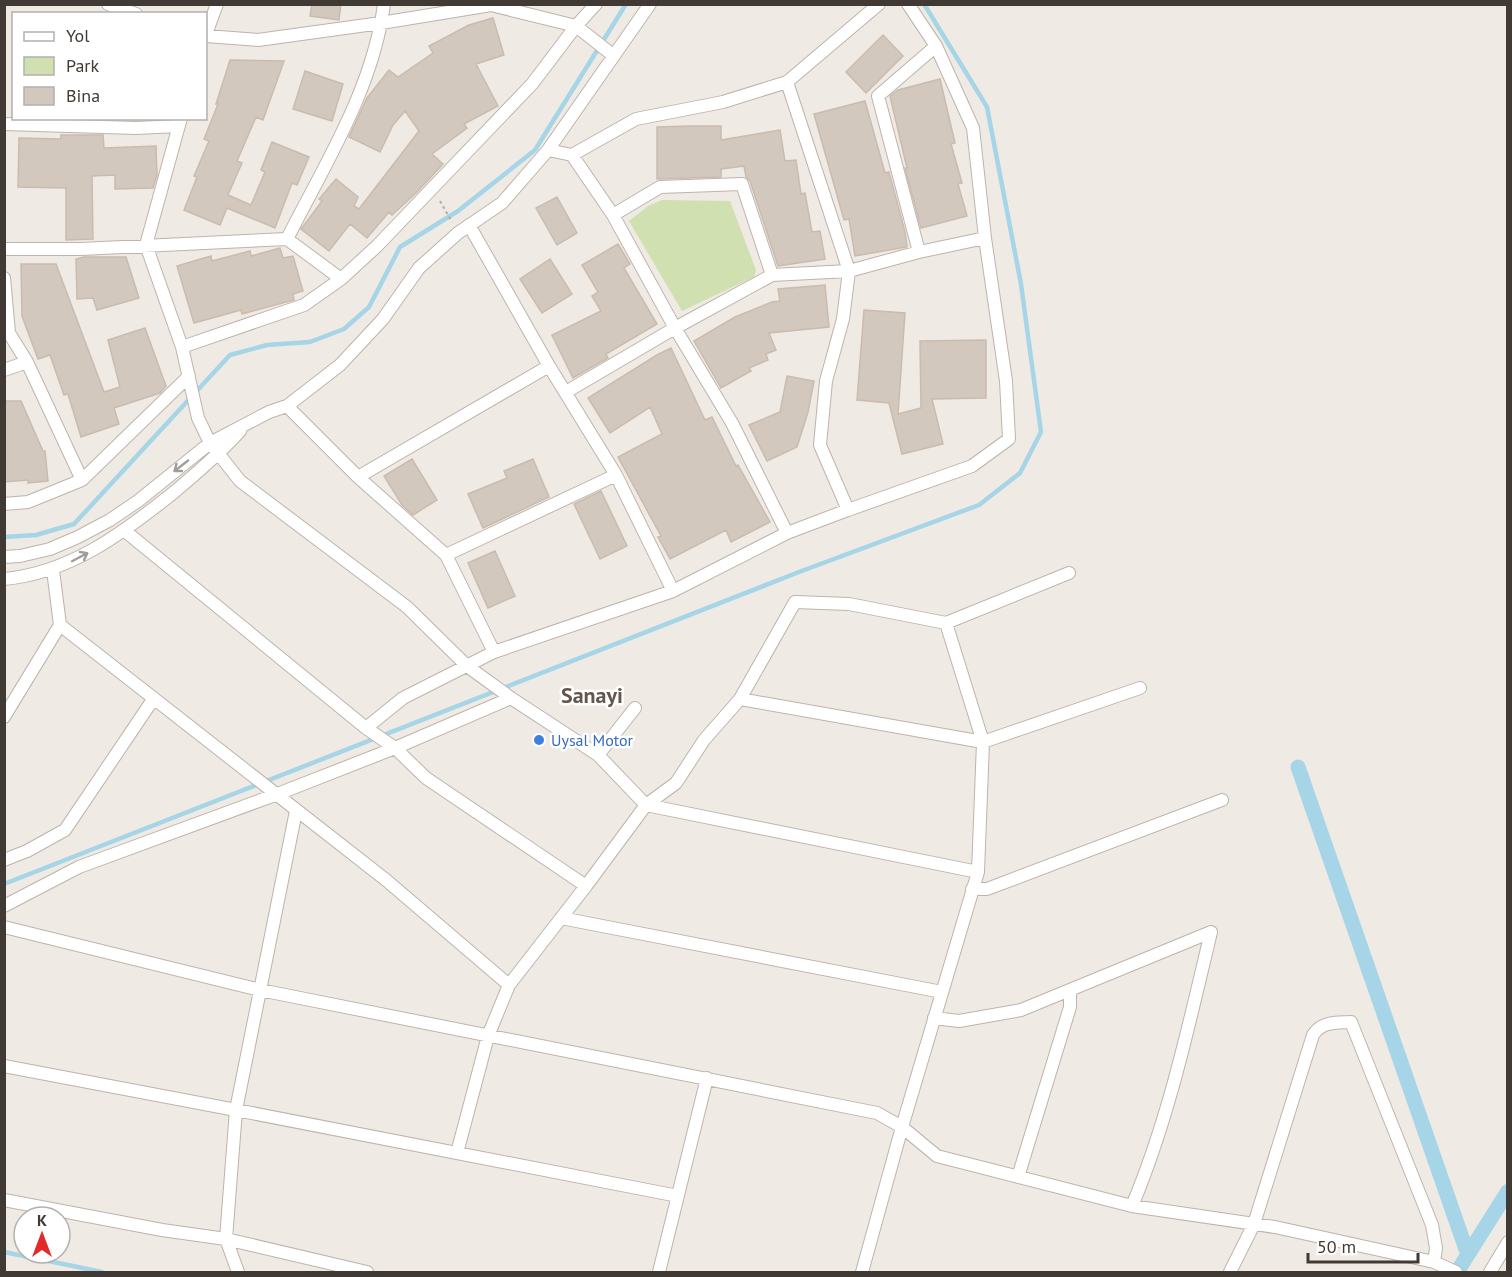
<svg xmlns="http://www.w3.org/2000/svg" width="1512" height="1277" viewBox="0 0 1512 1277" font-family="'PT Sans',sans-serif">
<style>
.green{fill:#d1e0b0}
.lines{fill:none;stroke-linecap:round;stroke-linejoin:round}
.stream{stroke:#a5d5e7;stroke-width:4.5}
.canal{stroke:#a5d5e7;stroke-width:15}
.building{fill:#d3c8bd;stroke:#cabbaf;stroke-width:1.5}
.minor-casing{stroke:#bdb4ab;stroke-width:14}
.path{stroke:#baaa9a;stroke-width:2;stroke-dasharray:3 3;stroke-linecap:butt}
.minor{stroke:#fff;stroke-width:12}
.oneway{stroke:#a09c9a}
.shop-dot{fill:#3f7fe0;stroke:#fff;stroke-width:2}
.labels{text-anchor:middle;stroke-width:5;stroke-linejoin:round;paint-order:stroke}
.shop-label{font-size:16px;fill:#366cbe;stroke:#fff;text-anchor:start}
.district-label{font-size:22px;font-weight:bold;fill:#63574d;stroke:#fff}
</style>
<rect width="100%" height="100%" fill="#f0eae4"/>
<path class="green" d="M662,200L730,201L756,270L754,277L682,311L629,221L648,206Z"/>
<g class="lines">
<path class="stream" d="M4,537L36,535L74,524L230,355L267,345L310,342L344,329L369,307L400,247L458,211L535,150L626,4
M4,884L799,572L979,505L1020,473L1041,432L1021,284L987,107L924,4
M4,1252L102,1272"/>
<path class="canal" d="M1298,767L1468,1255
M1457,1272L1508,1191"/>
</g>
<path class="building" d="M312,4H341L339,20L310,16Z
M493,18L504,55L476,64L498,106L464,124L467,128L432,154L443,164L416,193L392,215L389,212L367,238L350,224L329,251L301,229L322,201L319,199L336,179L358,197L354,206L359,209L419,131L405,111L393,125L380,152L349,137L367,98L389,70L398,77L433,53L429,46L469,25Z
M883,35L903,56L866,93L846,72Z
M230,60L284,61L263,120L256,117L237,161L242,163L228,195L251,205L265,172L261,170L272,142L309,157L297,185L292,183L275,228L227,208L220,225L184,210L197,177L194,176L209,141L204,139L218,104H216Z
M305,71L343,84L332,121L293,109Z
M940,79L955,143L951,144L962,183L958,184L967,216L921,228L905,168H907L890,96L898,90Z
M865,101L885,173L889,172L905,232L907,247L855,256L849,219L844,220L814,114Z
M692,126H721V140L780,130L785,161L796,160L801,194L805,193L812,232L820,231L825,259L778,266L750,181L746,177L744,166L721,169V177L657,179V127Z
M61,135H103L104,148L156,146L157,175L153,188L115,189V175L92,176L93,239L66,240V188L18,187L19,138L61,139Z
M557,197L577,233L557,245L536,208Z
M618,244L630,264L624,268L657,324L606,354L608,358L573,378L552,335L601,311L592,296L598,292L582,265Z
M280,248L283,258L293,256L303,291L293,294L294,300L242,314L241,310L194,323L177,266L211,256L212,261L250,251L251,256Z
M84,257H126L139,298L97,310L93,298L77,299L76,259Z
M550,259L572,294L542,313L520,279Z
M21,264H56L104,392L120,387L108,340L145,328L166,386L160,393L114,408L119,424L81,437L68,394L64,395L50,355L38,359L22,316Z
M825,285L829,327L769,333L776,350L766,354L768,360L749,368L751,371L721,388L694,341L735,317L772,302L780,301L778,289Z
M864,310L905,313L898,414L921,408L920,341L986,340V398L932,399L943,444L902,454L889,403L857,400Z
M671,348L705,420L712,417L736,466L738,465L770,522L731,542L726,530L670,559L658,537L661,536L618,457L662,434L650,407L610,433L588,398L657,355Z
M787,376L814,381L808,412L797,447L767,461L749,425L780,412Z
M4,401H21L43,451H45L48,481L28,483V480L4,482Z
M412,459L437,500L413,515L402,505L384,476Z
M533,459L549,497L483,528L468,494L507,478L504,471Z
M601,491L627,546L600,559L574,504Z
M495,551L515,596L488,608L468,563Z"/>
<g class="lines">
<defs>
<path id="minor" d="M108,4L136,14
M206,34L217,4
M206,36L258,40L381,23L491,5L576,26L614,56
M181,118L146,245L182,347L198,418L210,443L240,481L407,607L467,666L511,698
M4,124L136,128L179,126
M548,150L572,155L636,119L723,102L787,82L879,4
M572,155L613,215L675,328L732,423L787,533
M613,215L660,187L742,184L772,275
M469,225L549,366L616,475L673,591
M287,239C325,164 373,89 384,4
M4,249H81L287,239L341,279L377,246L532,84L576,26L596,4
M919,252L878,96L936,46
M4,278L9,333L27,362L82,480L28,502L4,504
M182,347L304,305L341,279
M4,370L27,362
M566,392L675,328L772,275L849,271L787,82
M287,406L358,477L446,555L494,652
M358,477L549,366
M82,480L189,376
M848,510L972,466L1009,439L1006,381L985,238
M125,531L366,728L395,748L426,778L586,886L646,805L676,783L704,740L740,699L795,602L849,604L946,623L983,742L978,872L902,1127L862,1272
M446,555L616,475
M4,557L20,556L50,549L78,537L110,520L138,501L210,443L269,412L287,406L340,365L383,319L419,268L458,233L502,203L548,150L650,4
M4,579C70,573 123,533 173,493C197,473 219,454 240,431
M946,623L1069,573
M60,625L386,880L509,985L586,886
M740,699L983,742L1140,688
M4,717L60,625L53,570
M366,728L403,698L494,652L673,591L787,533L848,510L820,445L826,381L843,319L849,271L919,252L985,238L973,128L936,46L908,4
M598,755L635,708
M296,811L236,1110L678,1196
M4,860L27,851L65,830L154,698
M972,889H987L1222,800
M4,906L79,867L275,795L395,748L511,698L598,755L646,805L978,872
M561,918L942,992
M4,927L260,990L877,1113L902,1127L937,1156L1132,1206L1275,1227L1434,1262L1456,1272
M934,1018L959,1021L1021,1010L1211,932
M4,1066L236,1110L226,1239L367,1272
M457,1153L488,1036L509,985
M1018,1177L1070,1007V990
M4,1200L162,1230L226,1239L238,1272
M1132,1206C1169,1118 1189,1024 1211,932
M659,1272L707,1078
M1230,1272L1254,1224L1313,1035C1322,1021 1336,1023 1351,1022L1432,1225L1436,1248L1434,1262
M1490,1272L1508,1242"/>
</defs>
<use href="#minor" class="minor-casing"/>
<path class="path" d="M440,201L452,222"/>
<use href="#minor" class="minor"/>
</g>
<defs><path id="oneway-shaft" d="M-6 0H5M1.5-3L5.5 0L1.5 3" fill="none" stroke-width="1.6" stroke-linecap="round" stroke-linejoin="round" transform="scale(1.5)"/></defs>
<g class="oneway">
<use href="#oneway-shaft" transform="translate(181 466) rotate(142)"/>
<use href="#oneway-shaft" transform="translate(80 557) rotate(-28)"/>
</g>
<circle class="shop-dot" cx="539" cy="740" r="6"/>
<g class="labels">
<g class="shop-label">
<text x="551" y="746">Uysal Motor</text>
</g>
<g class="district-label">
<text x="592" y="703">Sanayi</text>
</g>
</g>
<rect width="1512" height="1277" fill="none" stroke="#413a34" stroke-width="12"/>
<rect x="12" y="12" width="195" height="108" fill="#ffffff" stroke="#b3b0ae" stroke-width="1.5"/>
<rect x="24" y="32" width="30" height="9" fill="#ffffff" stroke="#b3b0ae" stroke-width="1.5"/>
<text x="66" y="42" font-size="18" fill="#413a34">Yol</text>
<rect x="24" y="57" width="30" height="18" fill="#d1e0b0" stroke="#b3b0ae" stroke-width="1.5"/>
<text x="66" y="72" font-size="18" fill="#413a34">Park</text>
<rect x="24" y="87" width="30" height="18" fill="#d3c8bd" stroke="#b3b0ae" stroke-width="1.5"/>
<text x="66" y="102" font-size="18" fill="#413a34">Bina</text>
<g transform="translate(42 1235)"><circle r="28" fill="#ffffff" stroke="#b3b0ae" stroke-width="1.5"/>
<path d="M0-4.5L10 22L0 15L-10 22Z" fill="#e32a28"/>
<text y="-9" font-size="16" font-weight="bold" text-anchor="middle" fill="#413a34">K</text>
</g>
<path d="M1308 1253v9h110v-9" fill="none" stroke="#413a34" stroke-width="3"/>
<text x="1317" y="1253" font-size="18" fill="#413a34" stroke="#ffffff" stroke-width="4.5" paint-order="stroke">50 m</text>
</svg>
